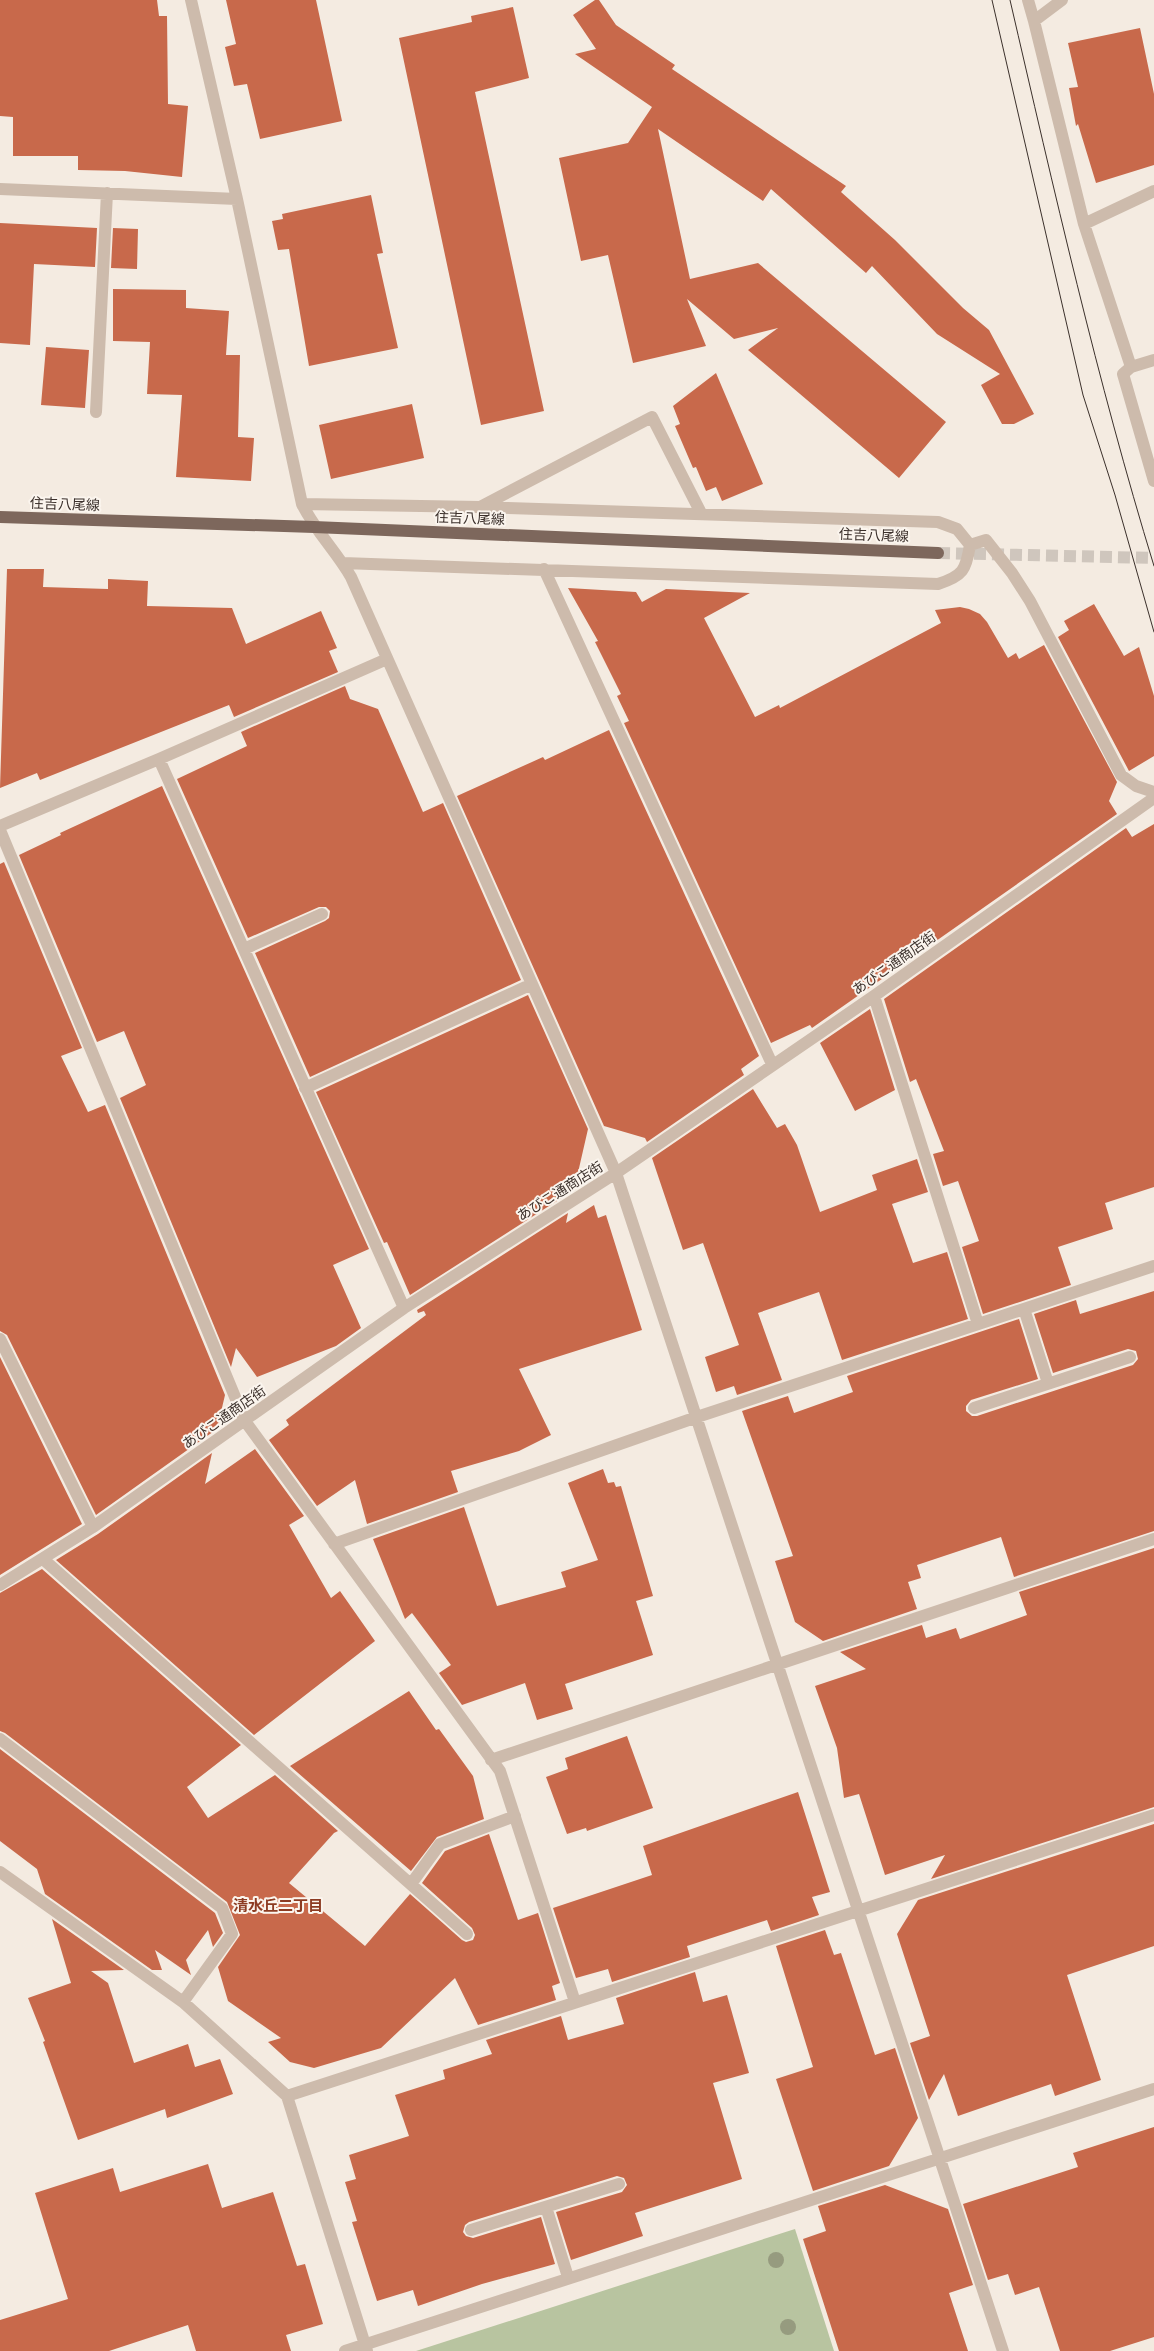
<svg xmlns="http://www.w3.org/2000/svg" width="1154" height="2351" viewBox="0 0 1154 2351" font-family="Helvetica,'Noto Sans JP',sans-serif">
<style>
.green{fill:#b8c4a0}
.building{fill:#c8694b}
.lines{fill:none;stroke-linecap:round;stroke-linejoin:round}
.major-tunnel{stroke:#cfc6bd;stroke-width:12;stroke-dasharray:12 6;stroke-linecap:butt}
.minor{stroke:#cdbbac;stroke-width:12}
.major{stroke:#7d675c;stroke-width:12}
.tram{stroke:#3b302b;stroke-width:1}
.tree{fill:#969b7f}
.labels{text-anchor:middle;stroke-width:4;stroke-linejoin:round;paint-order:stroke}
.street-label{font-size:14px;fill:#3b302b;stroke:#fbf5ee}
.neighbourhood-label{font-size:15px;font-weight:bold;fill:#8c3b22;stroke:#fbf5ee}
</style>
<rect width="100%" height="100%" fill="#f4ebe1"/>
<path class="green" d="M795,2229L834,2351H416Z"/>
<path class="building" d="M0,0H157L159,16H167L168,104L188,106L182,177L125,171L78,170V156H13V117L0,116Z
M226,0H316L342,121L260,139L247,84L234,86L225,47L236,44Z
M595,0H599L616,25L675,65L672,69L846,186L841,192L895,240L963,308L989,330L1034,414L1014,424H1002L981,385L1000,374L937,334L872,266L866,273L771,189L763,201L658,129L690,279L758,263L946,422L899,478L748,350L778,328L734,339L687,299L706,346L633,363L608,255L581,261L559,158L628,143L652,107L575,54L596,49L573,15Z
M513,7L529,78L475,92L544,411L481,425L399,38L472,22L471,16Z
M1140,28L1154,94V165L1096,183L1078,124L1076,126L1069,88L1078,87L1068,43Z
M371,195L383,253L377,254L398,348L309,366L289,249L278,250L272,221L283,219L282,214Z
M0,223L97,228L95,267L34,264L30,345L0,343Z
M113,228L138,229L137,269L111,268Z
M113,289L186,290V308L229,311L226,355H240L238,437L254,438L251,481L176,477L182,395L147,394L150,342L113,341Z
M46,347L89,350L85,408L41,405Z
M716,373L763,484L722,501L716,487L706,491L696,467L693,468L675,426L680,424L673,406Z
M412,404L424,458L331,479L319,425Z
M7,569H44L43,587L108,589V579L148,581L147,606L232,608L246,644L321,611L337,648L329,651L338,672L234,717L229,705L40,780L37,773L0,788Z
M568,588L636,592L642,602L666,589L750,593L704,618L755,717L779,705L780,708L941,623L935,610L960,607L969,609L980,614L987,622L1008,658L1016,653L1019,659L1044,645L1117,782L1109,801L1117,814L812,1028L810,1025L771,1043L624,723L629,721L617,696L621,694L595,642L598,641Z
M1094,604L1124,656L1139,647L1154,696V756L1129,771L1058,637L1069,630L1064,621Z
M345,686L350,699L378,709L423,812L443,803L521,980L310,1077L255,953L325,921L329,918L330,911L326,907H319L248,938L177,779L247,746L241,732Z
M609,730L759,1056L741,1069L744,1075L647,1142L645,1138L604,1126L457,796L543,757L545,760Z
M162,786L369,1249L333,1265L361,1328L336,1346L257,1377L236,1348L231,1367L120,1098L146,1085L124,1031L97,1042L19,855L61,835L60,833Z
M1154,824V1187L1105,1203L1113,1229L1058,1247L1071,1285L983,1314L962,1247L979,1241L958,1181L943,1186L933,1154L944,1151L916,1079L910,1082L884,999L1126,828L1132,837Z
M4,862L82,1048L61,1056L88,1112L105,1105L225,1395L217,1429L96,1515L7,1335L0,1331V864Z
M528,995L588,1129L574,1190L410,1295L387,1242L384,1243L316,1092Z
M870,1009L895,1090L855,1111L820,1043Z
M753,1089L777,1128L785,1124L797,1145L820,1212L877,1190L872,1175L917,1159L928,1192L892,1204L913,1263L947,1252L968,1319L842,1360L819,1292L758,1313L782,1380L737,1395L734,1386L716,1392L705,1357L739,1345L703,1243L683,1250L652,1158Z
M594,1205L598,1218L606,1215L642,1330L519,1369L551,1435L519,1451L451,1471L458,1492L367,1524L355,1480L317,1506L269,1440L289,1425L286,1420L426,1315L424,1311L418,1313L417,1310L568,1213L566,1223Z
M1154,1291V1531L1014,1577L1001,1537L917,1565L921,1578L908,1582L917,1609L823,1641L795,1622L775,1561L793,1556L742,1411L788,1396L794,1413L853,1392L847,1376L1019,1319L1038,1379L971,1400L966,1406V1411L972,1416H977L1133,1365L1138,1359L1136,1351L1128,1349L1053,1373L1034,1314L1076,1300L1080,1314Z
M0,1357L82,1524L0,1575Z
M255,1449L304,1516L289,1525L331,1598L340,1591L375,1641L254,1735L56,1560L98,1534L212,1453L205,1484Z
M603,1469L608,1483L614,1482L616,1487L621,1486L653,1596L636,1601L653,1655L565,1684L573,1709L537,1720L525,1683L462,1705L439,1673L451,1665L412,1613L405,1619L373,1539L464,1507L497,1606L566,1587L561,1572L598,1560L568,1483Z
M1154,1548V1807L931,1879L945,1855L885,1875L859,1794L844,1798L837,1748L815,1686L866,1669L840,1652L922,1625L926,1638L956,1628L960,1639L1027,1615L1019,1592Z
M42,1569L241,1745L187,1787L208,1818L275,1775L338,1831L334,1833L289,1883L365,1946L410,1894L462,1940L466,1942L473,1940L475,1935L472,1928L422,1883L445,1851L489,1834L518,1920L538,1913L560,1983L552,1986L556,2000L478,2025L455,1978L381,2048L314,2068L290,2062L268,2042L281,2038L228,2001L218,1967L240,1935L227,1902L5,1733L0,1731V1593Z
M409,1691L436,1730L439,1729L473,1776L484,1819L437,1837L411,1871L290,1766Z
M627,1736L653,1808L587,1831L586,1828L567,1834L546,1777L568,1769L565,1758Z
M0,1749L215,1913L223,1933L213,1947L208,1930L186,1960L191,1975L155,1950L162,1970H152L45,1894L37,1869L0,1841Z
M798,1792L830,1892L812,1897L819,1915L771,1931L767,1920L687,1946L690,1957L612,1982L608,1969L576,1978L553,1908L652,1875L643,1846Z
M1154,1824V1946L1067,1975L1101,2080L1055,2096L1051,2084L958,2116L944,2074L929,2100L910,2043L930,2036L897,1934L918,1900Z
M52,1919L124,1970L91,1971L108,1983L134,2063L188,2044L195,2067L220,2059L233,2094L167,2118L165,2109L78,2140L43,2042L45,2041L28,1998L71,1983Z
M825,1930L834,1955L841,1953L875,2055L895,2048L918,2118L889,2166L813,2191L776,2079L813,2067L776,1946Z
M695,1972L703,2002L727,1995L749,2073L713,2083L742,2179L635,2213L643,2236L571,2260L556,2212L622,2192L627,2185L624,2178L617,2176L469,2222L465,2225L463,2232L466,2236L473,2238L541,2217L555,2264L482,2284L418,2306L413,2290L377,2301L352,2222L357,2221L345,2182L356,2179L349,2155L409,2136L395,2095L445,2079L443,2070L492,2054L486,2040L561,2016L568,2040L624,2024L616,1998Z
M1154,2127V2337L1110,2351H1060L1039,2287L1015,2295L1008,2274L988,2280L963,2204L1078,2167L1073,2153Z
M208,2164L222,2208L273,2192L297,2266L305,2264L323,2324L286,2335L291,2351H196L188,2325L109,2351H0V2320L68,2299L35,2193L113,2168L120,2192Z
M885,2185L948,2209L973,2285L949,2293L968,2351H839L803,2239L826,2231L818,2206Z"/>
<g class="lines">
<path class="major-tunnel" d="M938,553L1154,558"/>
<path class="minor" d="M191,0L237,199L302,504C316,532 336,551 351,577L616,1173L1003,2351
M1028,0L1034,21L1062,0
M1034,21L1084,224L1131,367
M0,189L237,199
M1084,224L1154,191
M1154,360L1131,367L1123,374L1154,481
M96,412L107,193
M302,504L480,507L938,522L957,529L970,545C966,570 963,576 938,584L343,563
M480,507L652,417L701,513
M970,545L986,540L1012,573L1030,601L1121,775L1136,786L1154,792
M544,569L772,1064
M159,759L404,1308
M0,826L159,759L387,659
M0,830L245,1421L500,1771L575,2002
M244,949L322,914
M874,996L978,1324
M305,1088L532,984
M1024,1309L1048,1383
M0,1339L93,1527
M974,1408L1130,1357
M334,1544L697,1417L1154,1266
M43,1559L467,1934
M0,1585L93,1527L404,1308L616,1173L874,996L1154,798
M0,1739L222,1908L232,1934L183,2002
M491,1760L1154,1539
M0,1872L183,2002L287,2096L367,2351
M411,1884L440,1844L515,1816
M287,2096L1154,1815
M546,2207L568,2277
M471,2230L619,2184
M345,2351L1154,2089"/>
<path class="major" d="M0,517L314,527L938,553"/>
<path class="tram" d="M992,0L1083,395L1115,495L1154,632
M1010,0C1054,190 1097,380 1154,566"/>
</g>
<g class="tree">
<circle cx="776" cy="2260" r="8"/>
<circle cx="788" cy="2327" r="8"/>
</g>
<g class="labels">
<g class="street-label">
<text transform="translate(65 504) rotate(2)" y="5">住吉八尾線</text>
<text transform="translate(470 518) rotate(2)" y="5">住吉八尾線</text>
<text transform="translate(874 535) rotate(2)" y="5">住吉八尾線</text>
<text transform="translate(894 963) rotate(-35)" y="5">あびこ通商店街</text>
<text transform="translate(560 1191) rotate(-32)" y="5">あびこ通商店街</text>
<text transform="translate(224 1417) rotate(-35)" y="5">あびこ通商店街</text>
</g>
<g class="neighbourhood-label">
<text x="278" y="1911">清水丘二丁目</text>
</g>
</g>
</svg>
